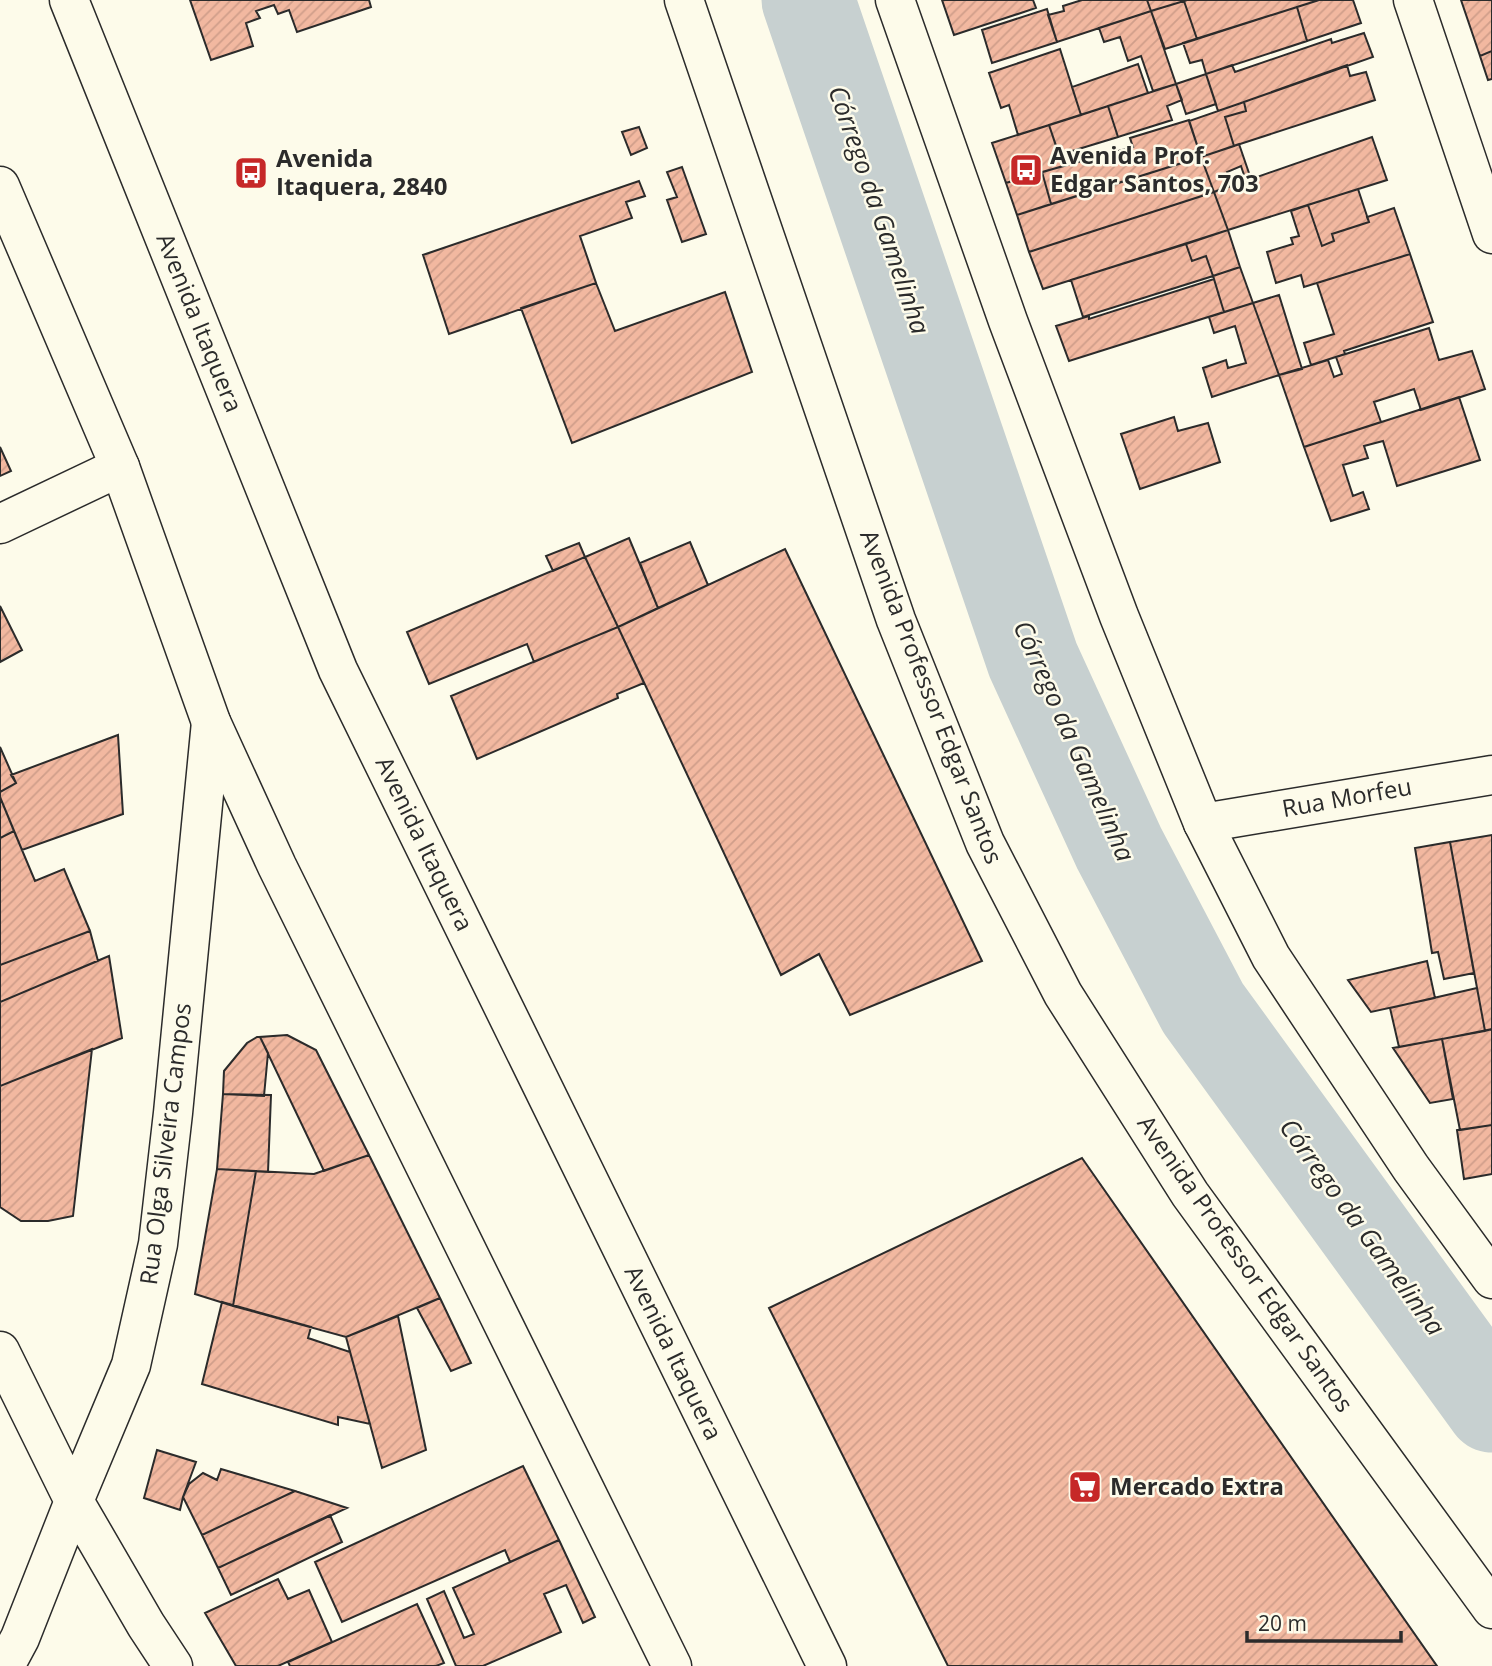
<svg xmlns="http://www.w3.org/2000/svg" width="1492" height="1666" viewBox="0 0 1492 1666" font-family="'Open Sans',sans-serif">
<style>
.lines{fill:none;stroke-linecap:round;stroke-linejoin:round}
.river{stroke:#c7d0d0;stroke-width:93}
.building{fill:url(#building-hatch);stroke:#2b2b2b;stroke-width:2}
.street-casing{stroke:#2b2b2b;stroke-width:41}
.secondary-casing{stroke:#2b2b2b;stroke-width:41}
.primary-casing{stroke:#2b2b2b;stroke-width:41}
.street{stroke:#fdfbea;stroke-width:38}
.secondary{stroke:#fdfbea;stroke-width:38}
.primary{stroke:#fdfbea;stroke-width:38}
.labels{text-anchor:middle;stroke-width:5;stroke-linejoin:round;paint-order:stroke}
.poi-label{font-size:24px;font-weight:bold;fill:#2b2b2b;stroke:#fdfbea;text-anchor:start}
.street-label{font-size:24px;fill:#2b2b2b;stroke:#fdfbea}
.water-label{font-size:26px;font-style:italic;fill:#2b2b2b;stroke:#fdfbea}
</style>
<defs>
<pattern id="building-hatch" width="6" height="6" patternUnits="userSpaceOnUse" patternTransform="scale(1.75)"><rect width="6" height="6" fill="#f2b8a0"/><path d="M-1 1l2-2M0 6l6-6M5 7l2-2" fill="none" stroke="#d09e8a"/></pattern>
</defs>
<rect width="100%" height="100%" fill="#fdfbea"/>
<g class="lines">
<path class="river" d="M808,0L1033,660L1119,848L1203,1008L1492,1406"/>
</g>
<path class="building" d="M190,0H369L371,7L297,32L289,10L278,14L274,5L256,11L260,18L246,23L253,46L211,60Z
M942,0H1033L1036,8L954,35Z
M1082,0H1147L1151,11L1057,42L1048,15L1064,11L1063,6Z
M1147,0H1184V1L1151,11Z
M1187,0H1315L1316,1L1197,39L1184,1Z
M1319,0H1353L1361,23L1307,41L1297,7Z
M1461,0H1492V51L1480,56Z
M1184,1L1197,39L1165,49L1151,11Z
M1297,7L1307,41L1206,74L1202,60L1190,63L1183,43Z
M1047,9L1057,42L992,63L982,30Z
M1151,11L1176,84L1153,91L1141,56L1128,61L1120,37L1104,42L1099,28Z
M1364,33L1373,57L1218,111L1206,74L1232,65L1235,72L1331,39L1332,43Z
M1060,49L1081,115L1018,135L1009,105L1001,108L989,73Z
M1492,51V79L1488,80L1480,56Z
M1138,64L1148,93L1081,115L1072,87Z
M1347,65L1350,76L1366,72L1375,100L1234,146L1225,117L1246,111L1244,102Z
M1206,74L1216,104L1186,114L1176,84Z
M1176,84L1182,100L1167,106L1172,120L1118,137L1108,106Z
M1244,102L1246,111L1225,117L1234,146L1201,157L1189,121Z
M1108,106L1118,137L1059,155L1049,125Z
M1189,120L1201,157L1051,204L1042,172L1133,147L1130,138Z
M1049,125L1063,166L1006,183L992,143Z
M639,127L647,148L631,155L622,132Z
M1372,137L1387,180L1228,230L1214,192Z
M1239,144L1251,179L1246,181L1241,166L1227,172L1232,185L1214,192L1201,157Z
M1201,157L1214,192L1029,252L1017,215Z
M682,167L706,234L682,242L667,200L677,197L667,172Z
M1042,172L1051,204L1017,215L1006,183Z
M639,181L645,196L626,202L632,218L580,236L596,283L449,334L423,255Z
M1358,189L1369,222L1332,234L1334,241L1322,246L1308,205Z
M1214,192L1228,230L1043,289L1029,252Z
M1308,205L1322,246L1334,241L1332,234L1369,222L1367,217L1394,208L1410,254L1304,287L1301,275L1276,283L1267,252L1293,244L1291,238L1299,236L1291,211Z
M1228,230L1240,267L1213,276L1206,256L1192,261L1186,244Z
M1186,244L1192,261L1206,256L1213,276L1083,317L1071,280Z
M1410,254L1433,322L1344,351L1345,354L1311,365L1304,343L1334,334L1317,283Z
M1240,267L1253,303L1224,312L1213,276Z
M1214,279L1224,312L1069,361L1056,326L1089,316V319Z
M596,283L615,331L725,292L752,372L572,443L521,308Z
M1279,295L1302,369L1279,375L1253,303Z
M1253,303L1279,375L1212,397L1203,368L1226,360L1228,368L1246,363L1235,326L1214,333L1209,317Z
M1429,328L1439,360L1472,351L1485,389L1421,410L1414,389L1374,402L1381,422L1304,447L1279,375L1328,360L1334,377L1342,374L1336,357Z
M1459,397L1480,460L1397,486L1383,441L1364,446L1368,458L1343,465L1353,496L1363,492L1369,509L1331,521L1304,447Z
M1174,417L1178,431L1208,423L1220,462L1140,489L1121,434Z
M0,447L11,471L0,476Z
M629,538L658,608L618,627L585,557Z
M690,542L708,585L658,608L640,563Z
M579,543L585,557L553,571L546,556Z
M785,549L982,961L850,1015L819,954L781,975L618,627Z
M585,557L618,627L534,662L527,644L429,684L407,632Z
M0,606L22,650L0,662Z
M618,627L644,683L617,694L618,698L477,759L451,696Z
M118,735L123,814L22,850L0,797V792L16,783L11,775Z
M0,747L16,783L0,792Z
M0,797L14,831L0,838Z
M14,831L35,881L64,869L90,931L0,965V838Z
M1492,835V1029L1485,1031L1450,842Z
M1450,842L1474,973L1444,979L1438,952L1432,953L1415,848Z
M90,931L98,961L0,1002V965Z
M109,956L122,1038L0,1086V1002Z
M1427,961L1435,998L1371,1012L1348,980Z
M1477,988L1485,1031L1399,1047L1390,1008Z
M1492,1029V1125L1460,1130L1442,1039Z
M287,1035L316,1050L369,1155L324,1171L260,1037Z
M257,1037H260L268,1053L264,1096L223,1094L224,1071L247,1043Z
M1442,1039L1453,1099L1430,1103L1393,1048Z
M92,1049L73,1216L48,1221H21L0,1207V1086Z
M223,1094L271,1095L268,1172L217,1169Z
M1492,1125V1174L1464,1179L1457,1130Z
M369,1155L440,1298L346,1337L233,1306L256,1171L314,1174Z
M1082,1158L1437,1666H948L769,1308Z
M217,1169L256,1171L233,1306L195,1294Z
M440,1298L471,1363L451,1371L417,1308Z
M222,1302L311,1327L308,1338L350,1352L370,1424L338,1417V1425L202,1384Z
M398,1316L426,1450L382,1468L346,1337Z
M157,1450L196,1462L183,1497L180,1510L144,1498Z
M523,1466L559,1540L510,1562L505,1550L342,1622L315,1562Z
M221,1469L295,1491L202,1535L183,1497L189,1484L203,1473L217,1480Z
M295,1491L347,1508L218,1568L202,1535Z
M330,1515L342,1542L231,1595L218,1568Z
M559,1540L595,1617L583,1623L566,1585L544,1594L561,1632L483,1666H456L427,1599L444,1591L464,1638L474,1634L453,1588Z
M278,1579L288,1599L309,1590L332,1642L278,1666H236L205,1613Z
M417,1604L444,1663L436,1666H290L288,1662Z"/>
<g class="lines">
<defs>
<path id="street" d="M1413,0L1492,234
M0,524L120,467
M1203,823L1492,775
M0,1351L74,1501L146,1625L173,1666
M5,1666L20,1638L74,1501L131,1365L158,1244L173,1113L211,722"/>
<path id="secondary" d="M684,0L896,620L985,843L1063,994L1190,1194L1492,1609
M895,0L1008,321L1119,616L1203,823L1271,957L1411,1168L1492,1279"/>
<path id="primary" d="M69,0L338,670L827,1666
M0,186L120,467L211,722L277,866L672,1666"/>
</defs>
<use href="#street" class="street-casing"/>
<use href="#secondary" class="secondary-casing"/>
<use href="#primary" class="primary-casing"/>
<use href="#street" class="street"/>
<use href="#secondary" class="secondary"/>
<use href="#primary" class="primary"/>
</g>
<defs>
<symbol id="bus-square" viewBox="-11 -11 22 22"><rect x="-9" y="-9" width="18" height="18" rx="4" fill="#c62828" stroke="#fdfbea"/><path d="M-5-6H5V4H4V6H2V4H-2V6H-4V4H-5ZM-3.5-4V0h7V-4ZM-3.5 1.2v1.5H-2V1.2ZM2 1.2v1.5H3.5V1.2Z" fill="#fff"/></symbol>
<symbol id="supermarket-square" viewBox="-11 -11 22 22"><rect x="-9" y="-9" width="18" height="18" rx="4" fill="#c62828" stroke="#fdfbea"/><path d="M-6-5.5h2.5l.6 2H6L4.5 2H-2.5L-4.4-4H-6ZM-1.5 3.2a1.3 1.3 0 1 0 .1 0ZM3 3.2a1.3 1.3 0 1 0 .1 0Z" fill="#fff"/></symbol>
</defs>
<g fill-rule="evenodd">
<use href="#bus-square" x="1007" y="151" width="38" height="38"/>
<use href="#bus-square" x="232" y="154" width="38" height="38"/>
<use href="#supermarket-square" x="1066" y="1468" width="38" height="38"/>
</g>
<g class="labels">
<g class="poi-label">
<text x="1050" y="164">Avenida Prof.<tspan x="1050" dy="28">Edgar Santos, 703</tspan></text>
<text x="276" y="167">Avenida<tspan x="276" dy="28">Itaquera, 2840</tspan></text>
<text x="1110" y="1495">Mercado Extra</text>
</g>
<g class="street-label">
<text transform="translate(199 323) rotate(68)" y="8">Avenida Itaquera</text>
<text transform="translate(931 697) rotate(69)" y="8">Avenida Professor Edgar Santos</text>
<text transform="translate(1347 798) rotate(-10)" y="8">Rua Morfeu</text>
<text transform="translate(424 844) rotate(64)" y="8">Avenida Itaquera</text>
<text transform="translate(166 1144) rotate(-83)" y="8">Rua Olga Silveira Campos</text>
<text transform="translate(1245 1264) rotate(55)" y="8">Avenida Professor Edgar Santos</text>
<text transform="translate(673 1353) rotate(64)" y="8">Avenida Itaquera</text>
</g>
<g class="water-label">
<text transform="translate(879 210) rotate(71)" y="9">Córrego da Gamelinha</text>
<text transform="translate(1074 741) rotate(66)" y="9">Córrego da Gamelinha</text>
<text transform="translate(1362 1227) rotate(54)" y="9">Córrego da Gamelinha</text>
</g>
</g>
<path d="M1247 1631v10h154v-10" fill="none" stroke="#2b2b2b" stroke-width="3.5"/>
<text x="1258" y="1631" font-size="21" fill="#2b2b2b" stroke="#fdfbea" stroke-width="5" paint-order="stroke">20 m</text>
</svg>
